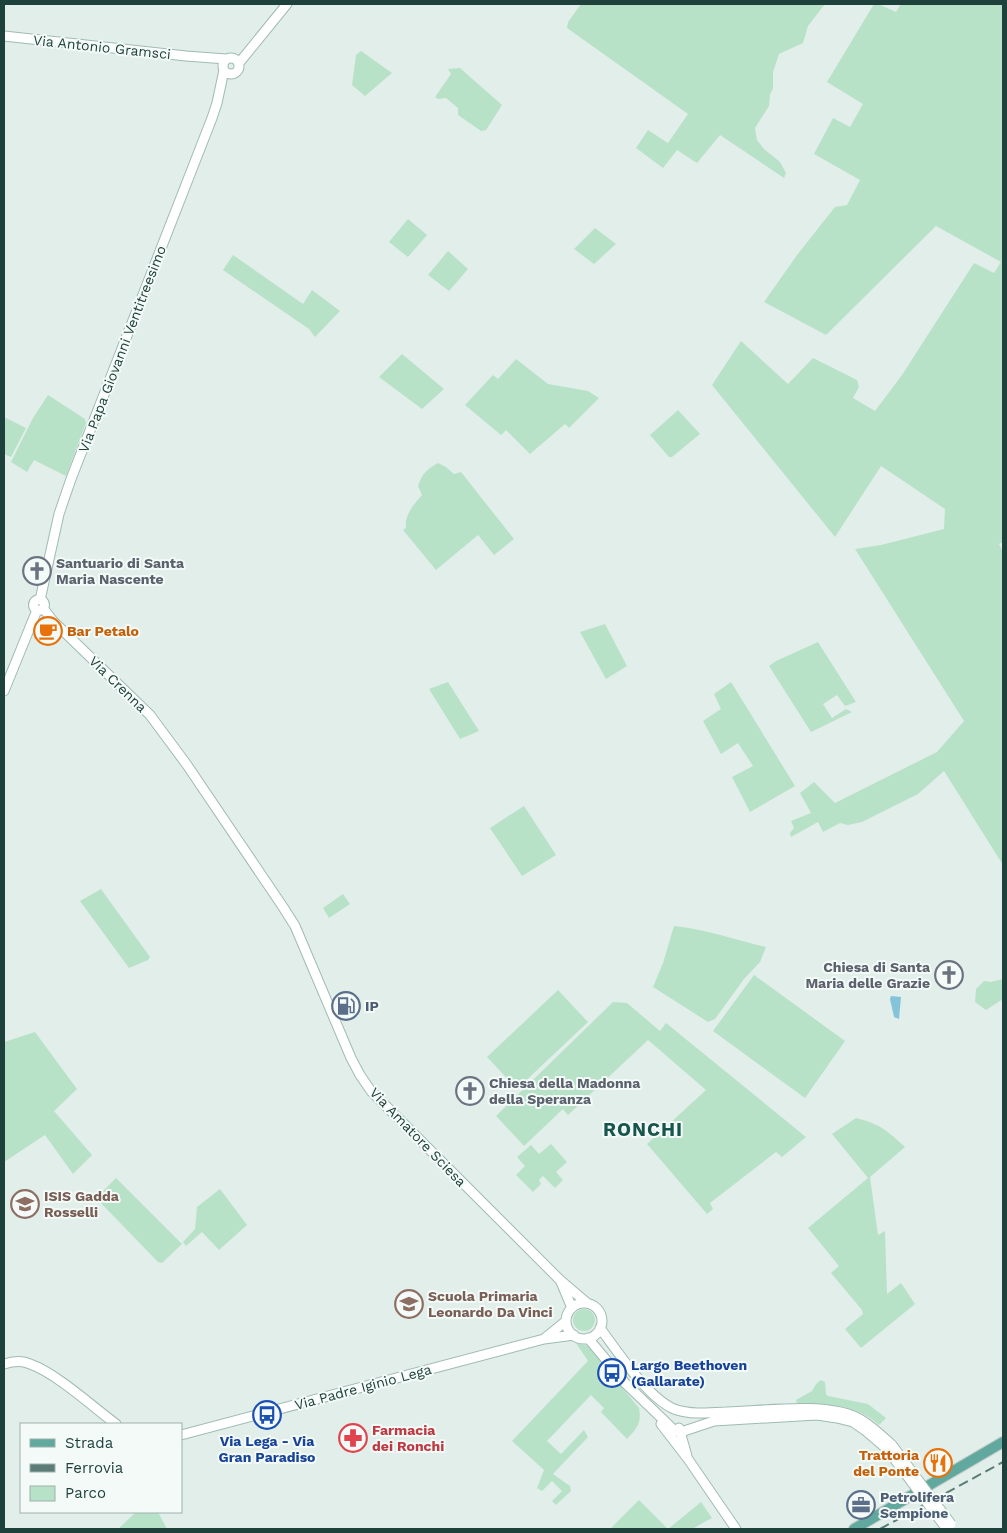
<svg xmlns="http://www.w3.org/2000/svg" width="1007" height="1533" viewBox="0 0 1007 1533" font-family="'Work Sans',sans-serif">
<style>
.green{fill:#b8e2c7}
.water{fill:#83c4da}
.lines{fill:none;stroke-linecap:round;stroke-linejoin:round}
.secondary-casing{stroke:#9fbbb4;stroke-width:11}
.primary-casing{stroke:#c0cac8;stroke-width:12}
.secondary{stroke:#fff;stroke-width:9}
.primary{stroke:#61a99e;stroke-width:10}
.rail{stroke:#5a7d77;stroke-width:2;stroke-dasharray:10 5;stroke-linecap:butt}
.secondary-bridge-casing{stroke:#9fbbb4;stroke-width:11;stroke-linecap:butt}
.secondary-bridge{stroke:#fff;stroke-width:9}
.labels{text-anchor:middle;stroke-width:4;stroke-linejoin:round;paint-order:stroke}
.street-label{font-size:14px;fill:#1f413c;stroke:#f3faf7}
.worship-label{font-size:14px;font-weight:bold;fill:#5b616d;stroke:#f3faf7;text-anchor:start}
.food-label{font-size:14px;font-weight:bold;fill:#c56008;stroke:#f3faf7;text-anchor:start}
.service-label{font-size:14px;font-weight:bold;fill:#4e5e75;stroke:#f3faf7;text-anchor:start}
.education-label{font-size:14px;font-weight:bold;fill:#785e54;stroke:#f3faf7;text-anchor:start}
.transit-label{font-size:14px;font-weight:bold;fill:#164399;stroke:#f3faf7;text-anchor:start}
.health-label{font-size:14px;font-weight:bold;fill:#be3a42;stroke:#f3faf7;text-anchor:start}
.district-label{font-size:19px;font-weight:bold;letter-spacing:1px;fill:#18564d;stroke:#f3faf7}
</style>
<rect width="100%" height="100%" fill="#e2eeea"/>
<path class="green" d="M581,4H825L808,26L803,43L779,54L773,72V88L770,95L769,106L755,128L757,140L764,149L780,162L786,173L784,178L720,135L697,163L677,150L663,168L636,148L648,130L668,143L688,114L567,28L568,22Z
M874,4H878L896,12L901,4H1003V542L999,544L1003,552V865L944,771L918,794L862,822L848,825L840,823L823,832L818,822L791,837L790,833L794,828L791,821L811,813L800,793L814,782L835,803L937,752L964,721L855,549L881,545L944,529L945,509L881,466L835,537L712,385L741,341L788,384L813,358L857,380L859,387L853,398L875,411L902,375L974,263L994,273L1001,262L936,226L826,335L764,302L797,255L835,207L847,205L860,180L814,154L833,118L850,127L863,104L827,82Z
M361,51L392,73L365,96L352,85L356,55Z
M460,68L502,105L486,130L481,131L458,115V108L446,98L438,99L435,97L451,74L448,69Z
M408,219L427,235L408,257L389,242Z
M595,228L616,244L594,264L574,249Z
M448,251L468,269L449,291L428,275Z
M233,255L303,304L312,290L340,311L315,337L309,329L223,270Z
M402,354L444,389L422,409L379,377Z
M516,359L548,384L588,391L599,398L569,428L565,424L530,454L506,430L501,435L465,405L493,375L498,379Z
M48,395L85,419L86,423L66,476L34,460L27,472L11,462L33,418Z
M678,410L700,434L672,457H669L650,435Z
M4,417L26,428L11,457L4,454Z
M438,463L446,467L454,474L461,472L514,539L494,555L478,535L436,570L403,530L406,528C404,515 414,504 422,495L418,486C422,474 427,469 438,463Z
M605,624L627,666L606,679L580,632Z
M818,642L856,702L845,706L837,695L823,704L832,718L846,709L852,712L811,732L769,666L776,661Z
M448,682L479,731L460,739L429,689Z
M731,682L795,786L750,812L732,777L753,766L738,743L721,754L703,721L721,709L714,694Z
M524,806L556,855L522,876L490,828Z
M101,889L150,957L148,960L129,968L80,901Z
M343,894L350,904L329,918L323,908Z
M674,926C706,929 735,940 766,947L760,962L744,979L715,1019L708,1022L653,987L663,963Z
M754,975L845,1041L805,1098L713,1031Z
M1003,979V999L986,1010L975,1002L976,989L984,981L991,982Z
M558,990L588,1022L517,1089L487,1057Z
M613,1002L627,1003L660,1031L666,1023L806,1137L782,1157L776,1152L710,1203L713,1209L707,1214L647,1144L706,1090L648,1040L568,1115L563,1109L524,1146L496,1116Z
M35,1032L77,1089L54,1111L92,1155L73,1174L45,1135L4,1162V1042Z
M856,1118C880,1124 888,1131 905,1147L870,1177L878,1235L885,1231L887,1294L901,1283L915,1304L861,1348L845,1329L863,1314L862,1310L831,1273L839,1266L808,1228L868,1178L832,1134Z
M551,1144L567,1162L556,1172L563,1180L555,1188L543,1176L539,1180L541,1184L533,1192L516,1175L525,1166L517,1157L531,1145L539,1154Z
M116,1178L182,1244L162,1263L158,1262L96,1198Z
M220,1189L247,1225L219,1250L202,1232L186,1246L183,1242L195,1229L197,1207Z
M573 1320a11 11 0 1 1 22 0a11 11 0 1 1-22 0Z
M576,1343L588,1346L639,1408C642,1423 637,1428 627,1439L601,1412L604,1408L591,1395L547,1441L561,1454L584,1430L588,1437L553,1474L570,1486L571,1491L556,1505L552,1501L562,1491L552,1481L542,1491L537,1488L544,1470L512,1441L588,1361Z
M821,1380L825,1382L826,1394L828,1396L868,1404L886,1418L879,1425C855,1403 828,1405 797,1403L796,1400L812,1391L816,1384Z
M639,1500L668,1529L701,1502L712,1518L692,1529H610Z
M136,1512H158L167,1529H118Z"/>
<path class="water" d="M891,996L901,997L899,1019L894,1017L890,999Z"/>
<g class="lines">
<defs>
<path id="secondary" d="M4,36L186,56L226,59
M223 66a8 8 0 1 1 16 0a8 8 0 1 1-16 0Z
M239,63L287,4
M33.5 605a5.5 5.5 0 1 1 11 0a5.5 5.5 0 1 1-11 0Z
M40,600L59,514L71,479L212,118L217,103L224,70
M43,608L53,621L150,715L187,765L283,907L295,926L351,1058L360,1075L371,1091L560,1280L587,1303
M4,691L37,610
M561,1282L572,1308
M566 1321a18 18 0 1 1 36 0a18 18 0 1 1-36 0Z
M600,1328C618,1352 647,1397 674,1409C690,1415 710,1413 727,1412C764,1411 823,1402 856,1417C869,1423 881,1435 892,1445
M545,1338L566,1321
M588,1338L626,1384
M4,1364C13,1361 22,1360 30,1364C56,1373 93,1407 116,1424
M623,1381L675,1431L681,1432L714,1421L817,1415L837,1418L853,1422L866,1431L887,1449
M661,1424L688,1459L736,1529
M679,1428L687,1456
M181,1435L544,1339L574,1335"/>
<path id="primary" d="M854,1529L1003,1442"/>
</defs>
<use href="#secondary" class="secondary-casing"/>
<use href="#primary" class="primary-casing"/>
<use href="#secondary" class="secondary"/>
<use href="#primary" class="primary"/>
<path class="rail" d="M880,1529L1003,1462"/>
<defs>
<path id="secondary-bridge" d="M892,1445L951,1524
M887,1449L946,1528"/>
</defs>
<use href="#secondary-bridge" class="secondary-bridge-casing"/>
<use href="#secondary-bridge" class="secondary-bridge"/>
</g>
<defs>
<symbol id="church-ring" viewBox="-11 -11 22 22"><circle r="9.5" fill="#f3faf7" stroke="#6b7280" stroke-width="1.5"/><path d="M-1.2-6h2.4v3.5h3.3v2.4h-3.3V6h-2.4V-.1h-3.3v-2.4h3.3Z" fill="#6b7280"/></symbol>
<symbol id="cafe-ring" viewBox="-11 -11 22 22"><circle r="9.5" fill="#f3faf7" stroke="#e8710a" stroke-width="1.5"/><path d="M-5.5-4.5H6V0H3Q3 3.5 0 3.5H-2.5Q-5.5 3.5-5.5 0ZM3-3.2v2h1.7v-2ZM-6 4.5H4V6H-6Z" fill="#e8710a"/></symbol>
<symbol id="fuel-ring" viewBox="-11 -11 22 22"><circle r="9.5" fill="#f3faf7" stroke="#5c6f8a" stroke-width="1.5"/><path d="M-5.5-6h7V0h2V4h1.3V-2.5L3-4.5l.8-.8L6-3V5H2.5V1h-1V6h-7ZM-4.2-4.7v3.2H.2V-4.7Z" fill="#5c6f8a"/></symbol>
<symbol id="school-ring" viewBox="-11 -11 22 22"><circle r="9.5" fill="#f3faf7" stroke="#8d6e63" stroke-width="1.5"/><path d="M0-5L7-2L0 1L-7-2ZM-4 1L0 2.5L4 1V4Q0 6-4 4Z" fill="#8d6e63"/></symbol>
<symbol id="bus-ring" viewBox="-11 -11 22 22"><circle r="9.5" fill="#f3faf7" stroke="#1a4fb4" stroke-width="1.5"/><path d="M-5-6H5V4H4V6H2V4H-2V6H-4V4H-5ZM-3.5-4V0h7V-4ZM-3.5 1.2v1.5H-2V1.2ZM2 1.2v1.5H3.5V1.2Z" fill="#1a4fb4"/></symbol>
<symbol id="pharmacy-ring" viewBox="-11 -11 22 22"><circle r="9.5" fill="#f3faf7" stroke="#e0444e" stroke-width="1.5"/><path d="M-2-6h4v4h4v4h-4v4h-4v-4h-4v-4h4Z" fill="#e0444e"/></symbol>
<symbol id="restaurant-ring" viewBox="-11 -11 22 22"><circle r="9.5" fill="#f3faf7" stroke="#e8710a" stroke-width="1.5"/><path d="M-5-6h1v4h1v-4h1v4h1v-4h1v5L-1.5 .5V6h-2V.5L-5-1ZM5-6V6H3V1.5H1.5Q1.5-4 5-6Z" fill="#e8710a"/></symbol>
<symbol id="office-ring" viewBox="-11 -11 22 22"><circle r="9.5" fill="#f3faf7" stroke="#5c6f8a" stroke-width="1.5"/><path d="M-6-3h4V-5.5h4V-3h4V5H-6ZM-1-4.5V-3h2v-1.5ZM-6 0V1H6V0Z" fill="#5c6f8a"/></symbol>
</defs>
<g fill-rule="evenodd">
<use href="#church-ring" x="21" y="555" width="32" height="32"/>
<use href="#cafe-ring" x="32" y="615" width="32" height="32"/>
<use href="#church-ring" x="933" y="959" width="32" height="32"/>
<use href="#fuel-ring" x="330" y="990" width="32" height="32"/>
<use href="#church-ring" x="454" y="1075" width="32" height="32"/>
<use href="#school-ring" x="9" y="1188" width="32" height="32"/>
<use href="#school-ring" x="393" y="1288" width="32" height="32"/>
<use href="#bus-ring" x="596" y="1357" width="32" height="32"/>
<use href="#bus-ring" x="251" y="1399" width="32" height="32"/>
<use href="#pharmacy-ring" x="337" y="1422" width="32" height="32"/>
<use href="#restaurant-ring" x="922" y="1447" width="32" height="32"/>
<use href="#office-ring" x="845" y="1489" width="32" height="32"/>
</g>
<g class="labels">
<g class="street-label">
<text transform="translate(102 47) rotate(6)" y="5">Via Antonio Gramsci</text>
<text transform="translate(122 349) rotate(-69)" y="5">Via Papa Giovanni Ventitreesimo</text>
<text transform="translate(118 684) rotate(44)" y="5">Via Crenna</text>
<text transform="translate(418 1137) rotate(46)" y="5">Via Amatore Sciesa</text>
<text transform="translate(363 1387) rotate(-15)" y="5">Via Padre Iginio Lega</text>
</g>
<g class="worship-label">
<text x="56" y="568">Santuario di Santa<tspan x="56" dy="16">Maria Nascente</tspan></text>
<text x="930" y="972" text-anchor="end">Chiesa di Santa<tspan x="930" dy="16">Maria delle Grazie</tspan></text>
<text x="489" y="1088">Chiesa della Madonna<tspan x="489" dy="16">della Speranza</tspan></text>
</g>
<g class="food-label">
<text x="67" y="636">Bar Petalo</text>
<text x="919" y="1460" text-anchor="end">Trattoria<tspan x="919" dy="16">del Ponte</tspan></text>
</g>
<g class="service-label">
<text x="365" y="1011">IP</text>
<text x="880" y="1502">Petrolifera<tspan x="880" dy="16">Sempione</tspan></text>
</g>
<g class="education-label">
<text x="44" y="1201">ISIS Gadda<tspan x="44" dy="16">Rosselli</tspan></text>
<text x="428" y="1301">Scuola Primaria<tspan x="428" dy="16">Leonardo Da Vinci</tspan></text>
</g>
<g class="transit-label">
<text x="631" y="1370">Largo Beethoven<tspan x="631" dy="16">(Gallarate)</tspan></text>
<text x="267" y="1446" text-anchor="middle">Via Lega - Via<tspan x="267" dy="16">Gran Paradiso</tspan></text>
</g>
<g class="health-label">
<text x="372" y="1435">Farmacia<tspan x="372" dy="16">dei Ronchi</tspan></text>
</g>
<g class="district-label">
<text x="643" y="1136">RONCHI</text>
</g>
</g>
<rect width="1007" height="1533" fill="none" stroke="#1f413c" stroke-width="10"/>
<rect x="20" y="1423" width="162" height="90" fill="#f3faf7" stroke="#9eb0ac"/>
<rect x="30" y="1439" width="25" height="8" fill="#61a99e" stroke="#9eb0ac"/>
<text x="65" y="1448" font-size="15" fill="#1f413c">Strada</text>
<rect x="30" y="1464" width="25" height="8" fill="#5a7d77" stroke="#9eb0ac"/>
<text x="65" y="1473" font-size="15" fill="#1f413c">Ferrovia</text>
<rect x="30" y="1486" width="25" height="15" fill="#b8e2c7" stroke="#9eb0ac"/>
<text x="65" y="1498" font-size="15" fill="#1f413c">Parco</text>
</svg>
